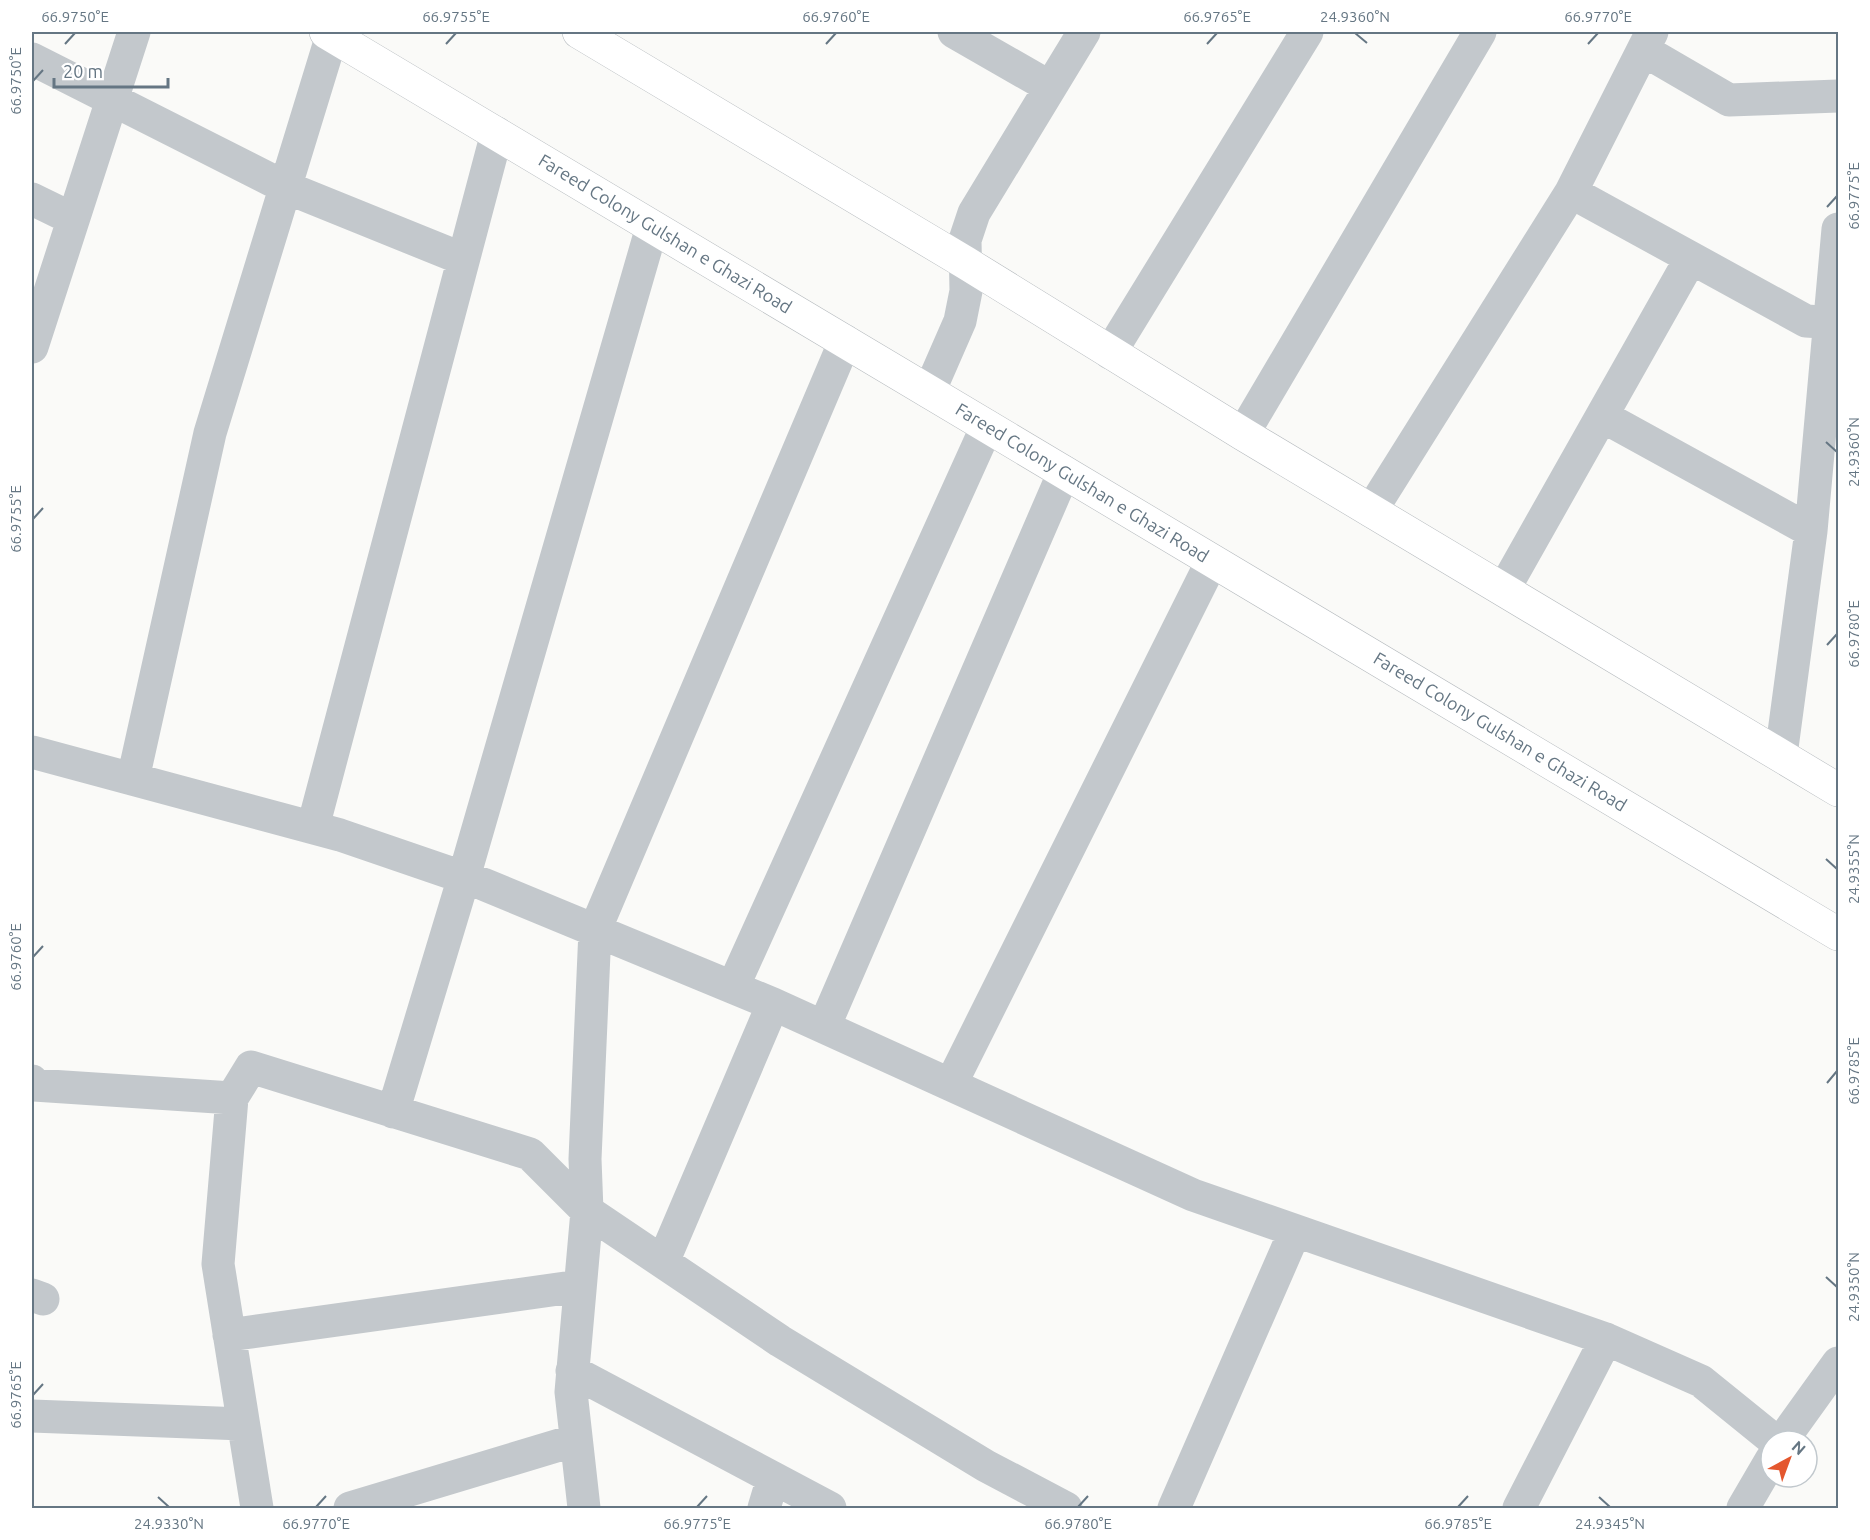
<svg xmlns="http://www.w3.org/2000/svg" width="1870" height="1540" viewBox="0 0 1870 1540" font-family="Ubuntu,sans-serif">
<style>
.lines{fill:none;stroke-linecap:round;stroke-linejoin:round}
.major-casing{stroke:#b5babe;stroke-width:34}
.minor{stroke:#c3c8cc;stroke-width:33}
.major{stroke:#fff;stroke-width:33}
.ticks{fill:none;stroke:#657683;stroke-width:2}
.labels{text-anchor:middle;stroke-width:6;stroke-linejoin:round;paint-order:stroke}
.street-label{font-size:18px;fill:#657683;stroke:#fff}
.neatline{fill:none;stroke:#657683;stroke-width:2}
.ticks-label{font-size:15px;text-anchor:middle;fill:#657683}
</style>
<rect width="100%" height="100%" fill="#fafaf8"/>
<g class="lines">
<defs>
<path id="major" d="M326,32L1838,934
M579,32L966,263L1243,434L1838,790"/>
</defs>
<use href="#major" class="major-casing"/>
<path class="minor" d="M954,32L1050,87
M1643,50L1729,100L1838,96
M32,59L285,187L463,259
M1571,192L1806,321L1838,323
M32,199L73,219
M32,347L134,32
M1110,353L1307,32
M929,392L960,321L966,291L965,240L974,213L1084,32
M1602,416L1811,531
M1243,434L1480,32
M1371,511L1571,192L1652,32
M1504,589L1691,258
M32,752L340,835L483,884L773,1004L1193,1195L1606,1339L1701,1381L1775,1441
M1781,755L1811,531L1838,229
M133,779L210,433L332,35
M313,827L497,133
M733,987L987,426
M824,1027L1064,472
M32,1081L34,1085L232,1098L251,1067L530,1154L587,1211L780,1341L986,1466L1066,1508
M951,1084L1212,561
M232,1098L218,1264L257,1508
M393,1112L464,877L652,227
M663,1262L773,1004
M32,1295L43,1299
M229,1335L580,1286
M572,1371L830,1508
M32,1416L243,1424
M1782,1441L1838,1363
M350,1508L576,1440
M584,1508L571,1392L587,1211L585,1159L595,930L845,341
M764,1508L773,1478
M1174,1508L1295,1231
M1519,1508L1606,1339
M1743,1508L1771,1460"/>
<use href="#major" class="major"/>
</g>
<path class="ticks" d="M1355,33L1367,43M65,44L75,33M446,44L456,33M826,44L836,33M1207,44L1217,33M1588,44L1598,33M33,81L43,70M1827,207L1837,196M1826,442L1837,452M33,519L43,508M1827,645L1837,634M1826,859L1837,869M33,957L43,946M1827,1083L1837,1071M1826,1277L1837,1287M33,1395L43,1384M158,1497L169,1507M1599,1497L1610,1507M316,1507L326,1496M697,1507L707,1496M1078,1507L1088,1496M1458,1507L1468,1496"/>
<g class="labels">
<g class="street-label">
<text transform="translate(665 234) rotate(31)" y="6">Fareed Colony Gulshan e Ghazi Road</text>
<text transform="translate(1082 483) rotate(31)" y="6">Fareed Colony Gulshan e Ghazi Road</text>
<text transform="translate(1500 732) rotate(31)" y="6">Fareed Colony Gulshan e Ghazi Road</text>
</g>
</g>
<rect width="1870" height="1540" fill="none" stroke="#ffffff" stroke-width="66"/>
<g transform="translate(1789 1459) rotate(41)"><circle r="28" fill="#ffffff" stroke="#c1c8cd" stroke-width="1.5"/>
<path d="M0-4.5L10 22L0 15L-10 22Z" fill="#e4572e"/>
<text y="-9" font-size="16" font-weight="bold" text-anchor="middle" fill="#657683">N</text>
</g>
<path d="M54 78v9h114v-9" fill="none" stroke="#657683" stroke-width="3"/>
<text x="63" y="78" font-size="18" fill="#657683" stroke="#ffffff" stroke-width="4.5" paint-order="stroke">20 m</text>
<rect x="33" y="33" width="1804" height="1474" class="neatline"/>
<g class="ticks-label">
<text x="75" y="22">66.9750°E</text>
<text x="456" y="22">66.9755°E</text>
<text x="836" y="22">66.9760°E</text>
<text x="1217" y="22">66.9765°E</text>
<text x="1355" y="22">24.9360°N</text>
<text x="1598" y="22">66.9770°E</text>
<text transform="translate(16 81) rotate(-90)" y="5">66.9750°E</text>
<text transform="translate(1854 196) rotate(-90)" y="5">66.9775°E</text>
<text transform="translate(1854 452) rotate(-90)" y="5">24.9360°N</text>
<text transform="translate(16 519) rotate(-90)" y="5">66.9755°E</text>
<text transform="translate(1854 634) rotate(-90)" y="5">66.9780°E</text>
<text transform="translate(1854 869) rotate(-90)" y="5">24.9355°N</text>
<text transform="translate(16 957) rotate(-90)" y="5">66.9760°E</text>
<text transform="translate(1854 1071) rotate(-90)" y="5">66.9785°E</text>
<text transform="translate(1854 1287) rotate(-90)" y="5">24.9350°N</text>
<text transform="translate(16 1395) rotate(-90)" y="5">66.9765°E</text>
<text x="169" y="1529">24.9330°N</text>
<text x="316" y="1529">66.9770°E</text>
<text x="697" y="1529">66.9775°E</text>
<text x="1078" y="1529">66.9780°E</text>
<text x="1458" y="1529">66.9785°E</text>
<text x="1610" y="1529">24.9345°N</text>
</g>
</svg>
